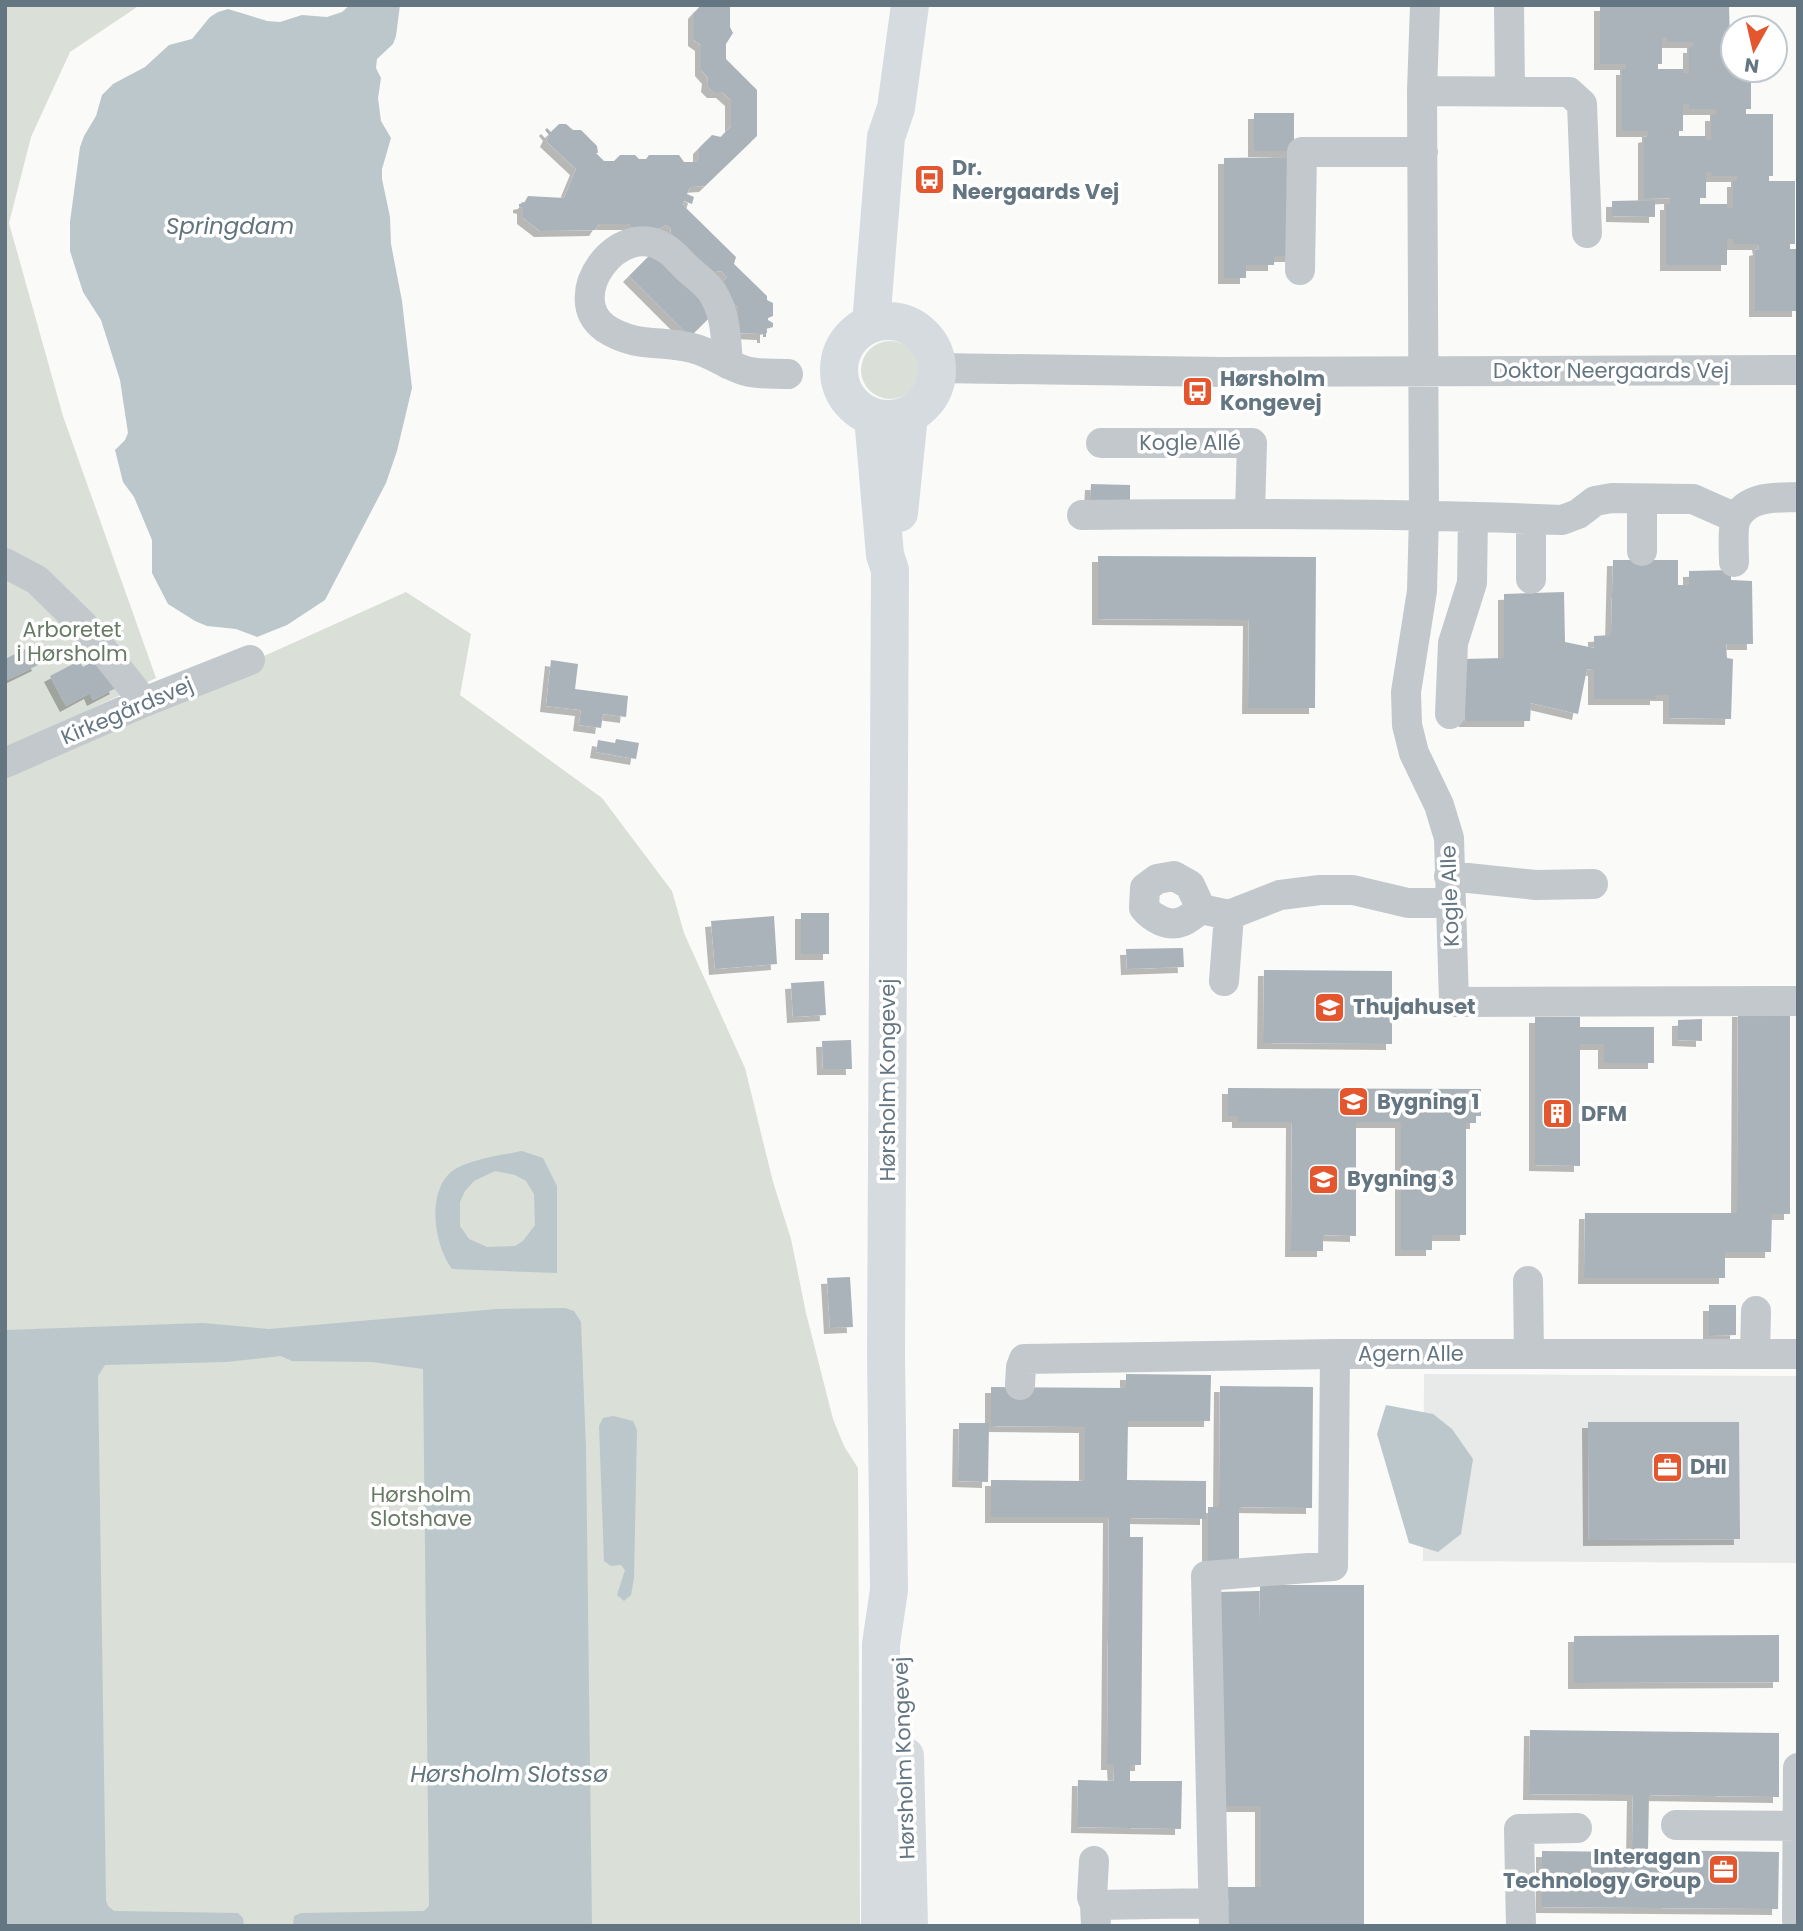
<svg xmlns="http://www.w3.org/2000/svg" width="1803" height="1931" viewBox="0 0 1803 1931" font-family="Poppins,sans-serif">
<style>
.built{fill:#e8e9e9}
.green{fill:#dadfd7}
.water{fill:#bbc7cb;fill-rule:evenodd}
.building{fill:#aab3b9;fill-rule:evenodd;filter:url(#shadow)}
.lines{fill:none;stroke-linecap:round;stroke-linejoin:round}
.minor{stroke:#c3c8cc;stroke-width:30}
.major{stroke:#d6dbdf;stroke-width:38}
.labels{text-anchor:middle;stroke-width:7;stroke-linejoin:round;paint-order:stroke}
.poi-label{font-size:21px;font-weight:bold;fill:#657683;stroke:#fff;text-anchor:start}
.street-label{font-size:21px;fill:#657683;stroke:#fff}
.park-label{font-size:21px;fill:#687a64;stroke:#fff}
.water-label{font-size:23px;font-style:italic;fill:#60757c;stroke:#fff}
</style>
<defs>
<filter id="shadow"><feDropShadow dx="-6" dy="6" stdDeviation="0" flood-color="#0004"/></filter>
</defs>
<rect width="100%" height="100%" fill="#fafaf8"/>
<path class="built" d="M1424,1374L1798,1376V1563L1423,1561Z"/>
<path class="green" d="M5,5H140L70,52L31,137L9,223L63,416L156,678L5,750Z
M861 370a29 29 0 1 1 58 0a29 29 0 1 1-58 0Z
M406,592L471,634L460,695L602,798L672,891L684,933L745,1068L773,1182L791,1239L806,1313L833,1419L844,1446L858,1468L860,1926H5V773Z"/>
<path class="water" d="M350,5H400L396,36L393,44L377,59L376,68L381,78L378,98L381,121L391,138L382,169V179L390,217L391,244L402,301L412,388L397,451L386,483L325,600L287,625L257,637L236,629L207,626L195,621L168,604L152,573V540L134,497L123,482L115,450L125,440L128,433L120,380L101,320L83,292L70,251V222L80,147L84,136L96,116L102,95L113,84L145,67L169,45L192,39L210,17L218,12L228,9L267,21L280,22L302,15L327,17L342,12Z
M522,1151L543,1158L557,1186V1273L452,1269C435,1246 427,1198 448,1175C461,1160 503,1155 522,1151ZM495,1171L515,1175L526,1181L534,1194L535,1225L523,1241L515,1246L487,1247L469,1239L460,1226V1202L465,1191L474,1181Z
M565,1308L574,1311L581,1322L586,1449L592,1926H293L294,1916L301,1913L424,1911L429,1906L423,1369L372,1362L292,1361L281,1356L226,1362L105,1365L98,1376L106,1901L108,1906L114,1911L238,1913L243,1918L244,1926H5V1330L203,1323L269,1329L497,1309Z
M1386,1405L1433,1414L1452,1429L1473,1459L1461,1534L1438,1552L1409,1543L1377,1434Z
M613,1416L633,1421L637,1430L634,1578L631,1595L624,1601L617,1595L625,1570L621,1565L611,1566L604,1561L599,1426L603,1418Z"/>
<path class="building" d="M701,5H730V27L733,33L726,44V59L757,90V136L705,186L690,187L687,194L694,197L692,204L684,201L683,205L736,257L734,264L767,296V300L773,303V316L768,318V320L773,323V327L766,329V337H763V334L738,333V308L717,287L727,277L721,271L714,272L670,237L671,229L666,225L657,230H634L628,224H599L595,230L540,231L523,218V208L519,207V204L524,203L528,196L564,198L576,169L546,141L549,135L545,130L547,128L551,132L559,124H566L573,130H581L597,146L598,153H596L604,161H614L620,155H635L639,159H646L649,155H679L684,162H695L699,158V148L712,135L721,137L731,126V100L722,92H713L707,86L708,78L701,70V45L694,40V13Z
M1600,5H1729L1730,42H1724V47H1733V70H1751V109H1746V114H1773V176H1769V181H1795V244H1790V249H1798V311H1755V250L1759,249L1758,244H1733V239H1727V265H1666V204H1670V198L1644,199V137L1648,136V131H1622V69H1626V64H1600ZM1662,37H1667V42H1693V47H1689V73H1683V69H1658V64H1662ZM1683,104H1689V109H1716V115H1711V140H1706V136H1679V131H1683ZM1706,172H1711V176H1737V181H1733V208H1727V204H1700V198H1706Z
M1254,113H1294V151H1254Z
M1293,157V256H1274V265H1246V278H1224V158Z
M1655,200V217L1612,216V201Z
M654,251L715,312L690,337L629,276Z
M1091,484L1130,485V503L1090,502Z
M1098,556L1316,557L1315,708H1248L1249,620L1098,619Z
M1613,560H1678V585H1689V571L1731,570V580L1752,581L1753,644H1726L1727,658L1733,659L1731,719L1669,718V695H1656V699H1594V670L1587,669L1578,714L1531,703L1530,721H1465L1463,659L1504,658V594L1564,592L1565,642L1594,648V636L1611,635Z
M29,647L38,665L5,681V659Z
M100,658L116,688L93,700L90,693L66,706L50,676L79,661L83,667Z
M551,660L578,664L575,689L628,696L626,717L603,714L601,728L579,725L581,710L546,706Z
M616,739L639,743L636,759L596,752L598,740L615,743Z
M801,913H829V954H801Z
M774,916L777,964L715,969L711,921Z
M1183,948L1184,967L1127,969L1126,949Z
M1264,970L1392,971V997H1396V1018H1392V1044L1263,1043Z
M824,981L826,1015L793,1017L791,983Z
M1738,1011H1790V1214H1772L1771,1252H1725V1278H1584L1585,1213H1737Z
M1535,1017H1580V1027H1654V1063H1604V1044H1580V1166L1535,1165Z
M1702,1019V1041L1678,1040V1020Z
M851,1040L852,1069H823L822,1041Z
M1228,1088L1481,1089V1116H1476V1123H1466V1235H1432V1250H1401V1122H1356V1236L1323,1235V1251H1291L1292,1122H1238V1116H1228Z
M850,1277L853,1327L830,1328L827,1278Z
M1709,1305H1736V1335L1709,1336Z
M1126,1374L1211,1375L1210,1421H1128L1127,1480L1206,1481V1519L1130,1518V1537H1143L1141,1765H1130V1781H1182L1181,1829L1077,1827L1078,1780L1114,1781L1113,1764H1107L1109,1517H991V1480L1085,1481V1427L991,1426V1387L1126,1388Z
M1220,1386L1313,1387L1312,1508L1239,1507V1562H1208V1507H1219Z
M1588,1422H1739L1740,1539L1589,1540Z
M959,1423H989L988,1482L958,1481Z
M1260,1585H1364V1926H1222V1887H1261V1806H1221L1217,1592L1259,1591L1260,1622Z
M1779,1635V1682L1574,1683V1636Z
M1530,1730L1779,1733V1797L1649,1795L1648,1850L1779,1852L1778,1909L1542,1907V1851L1632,1852L1633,1795L1529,1794Z"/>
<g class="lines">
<path class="minor" d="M1425,5L1422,91L1424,515L1422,591L1406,692L1407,725L1414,753L1439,805L1449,838L1454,1002L1798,1001
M1509,5L1510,90
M1422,91L1569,92L1582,104L1587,233
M1300,270L1302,152H1423
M728,364C726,339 726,313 712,292C706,283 696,276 689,270C681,263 674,253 665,248C618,218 562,297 605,328C635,348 661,340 692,348C711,352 727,366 746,371C759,375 775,373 788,374
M937,368L1222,372L1798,370
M1101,443H1252L1250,513
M1642,499V551
M1082,515C1242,513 1402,513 1562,520L1578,514L1595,501L1612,498L1693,499L1736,518
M1734,562C1734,552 1732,525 1737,517C1749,495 1777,498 1798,497
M5,563L37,580L83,625L144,702
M1531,579V519
M1450,714L1453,643L1472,583L1473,517
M5,763L144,702L250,660
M1449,876L1536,885L1593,884
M1201,909C1195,913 1188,920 1181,922C1168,927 1152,918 1144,908L1145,888L1157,879L1174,876L1190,885L1201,909L1229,915
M1224,981L1229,915L1280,895L1320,890H1353L1408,903H1451
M1528,1281L1529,1354
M1755,1354L1756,1311
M1020,1385L1021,1367L1024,1359L1335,1354H1798
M1676,1825L1798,1826
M1094,1861L1092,1897L1095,1905
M1797,1920L1798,1768
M1096,1926L1095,1905L1214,1903
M1214,1926L1206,1576L1333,1566L1335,1354
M1521,1926L1519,1829L1577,1828"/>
<path class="major" d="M839 370a49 49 0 1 1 98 0a49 49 0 1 1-98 0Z
M871,324L886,137L896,108L910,5
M873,417L885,555L890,570L886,1355L889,1590L881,1644L880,1926
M899,513L909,415
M905,1756L909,1926"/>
</g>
<defs>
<symbol id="bus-square" viewBox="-11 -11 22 22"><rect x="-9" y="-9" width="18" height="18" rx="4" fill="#e4572e" stroke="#fff"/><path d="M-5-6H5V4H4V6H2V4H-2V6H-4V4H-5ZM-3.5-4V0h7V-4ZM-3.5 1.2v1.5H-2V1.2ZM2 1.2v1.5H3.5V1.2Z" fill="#fff"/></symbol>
<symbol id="university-square" viewBox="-11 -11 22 22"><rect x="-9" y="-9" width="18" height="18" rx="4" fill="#e4572e" stroke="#fff"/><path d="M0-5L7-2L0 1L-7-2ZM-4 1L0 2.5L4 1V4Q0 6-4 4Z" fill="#fff"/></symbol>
<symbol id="building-square" viewBox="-11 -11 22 22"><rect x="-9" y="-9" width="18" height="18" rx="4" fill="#e4572e" stroke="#fff"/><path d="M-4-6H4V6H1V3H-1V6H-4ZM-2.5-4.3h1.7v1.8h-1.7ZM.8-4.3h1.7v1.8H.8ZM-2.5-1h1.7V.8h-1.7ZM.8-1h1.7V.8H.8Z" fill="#fff"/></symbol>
<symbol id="office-square" viewBox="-11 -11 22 22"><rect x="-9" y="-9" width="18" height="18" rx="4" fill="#e4572e" stroke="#fff"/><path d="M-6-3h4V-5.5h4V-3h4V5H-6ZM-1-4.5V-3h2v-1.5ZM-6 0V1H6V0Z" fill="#fff"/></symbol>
</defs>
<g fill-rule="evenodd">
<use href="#bus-square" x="912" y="162" width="35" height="35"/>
<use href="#bus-square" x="1180" y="374" width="35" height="35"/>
<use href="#university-square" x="1312" y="990" width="35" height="35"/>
<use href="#university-square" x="1336" y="1084" width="35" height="35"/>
<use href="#building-square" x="1540" y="1096" width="35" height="35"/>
<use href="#university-square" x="1306" y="1162" width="35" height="35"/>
<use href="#office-square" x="1650" y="1450" width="35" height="35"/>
<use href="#office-square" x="1706" y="1852" width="35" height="35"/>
</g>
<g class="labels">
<g class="poi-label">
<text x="952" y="175">Dr.<tspan x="952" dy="24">Neergaards Vej</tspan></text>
<text x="1220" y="386">Hørsholm<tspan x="1220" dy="24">Kongevej</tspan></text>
<text x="1353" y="1014">Thujahuset</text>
<text x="1377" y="1109">Bygning 1</text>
<text x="1581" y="1121">DFM</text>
<text x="1347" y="1186">Bygning 3</text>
<text x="1690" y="1474">DHI</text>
<text x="1701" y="1864" text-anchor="end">Interagan<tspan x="1701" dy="24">Technology Group</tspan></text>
</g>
<g class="street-label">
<text x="1611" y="378">Doktor Neergaards Vej</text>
<text x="1190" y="450">Kogle Allé</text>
<text transform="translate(127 711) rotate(-23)" y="7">Kirkegårdsvej</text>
<text transform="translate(1450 896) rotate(-92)" y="7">Kogle Alle</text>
<text transform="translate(888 1080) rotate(-90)" y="7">Hørsholm Kongevej</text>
<text x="1411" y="1361">Agern Alle</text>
<text transform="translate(904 1758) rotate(-92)" y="7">Hørsholm Kongevej</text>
</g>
<g class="park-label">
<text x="72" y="637">Arboretet<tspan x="72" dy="24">i Hørsholm</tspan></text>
<text x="421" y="1502">Hørsholm<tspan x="421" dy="24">Slotshave</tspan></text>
</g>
<g class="water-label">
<text x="230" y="234">Springdam</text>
<text x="509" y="1782">Hørsholm Slotssø</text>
</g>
</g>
<rect width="1803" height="1931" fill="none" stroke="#657683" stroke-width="14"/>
<g transform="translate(1754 49) rotate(188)"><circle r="33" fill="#ffffff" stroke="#c1c8cd" stroke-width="2"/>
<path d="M0-5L12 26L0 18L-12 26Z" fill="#e4572e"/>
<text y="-10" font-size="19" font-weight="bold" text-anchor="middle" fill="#657683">N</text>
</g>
</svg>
